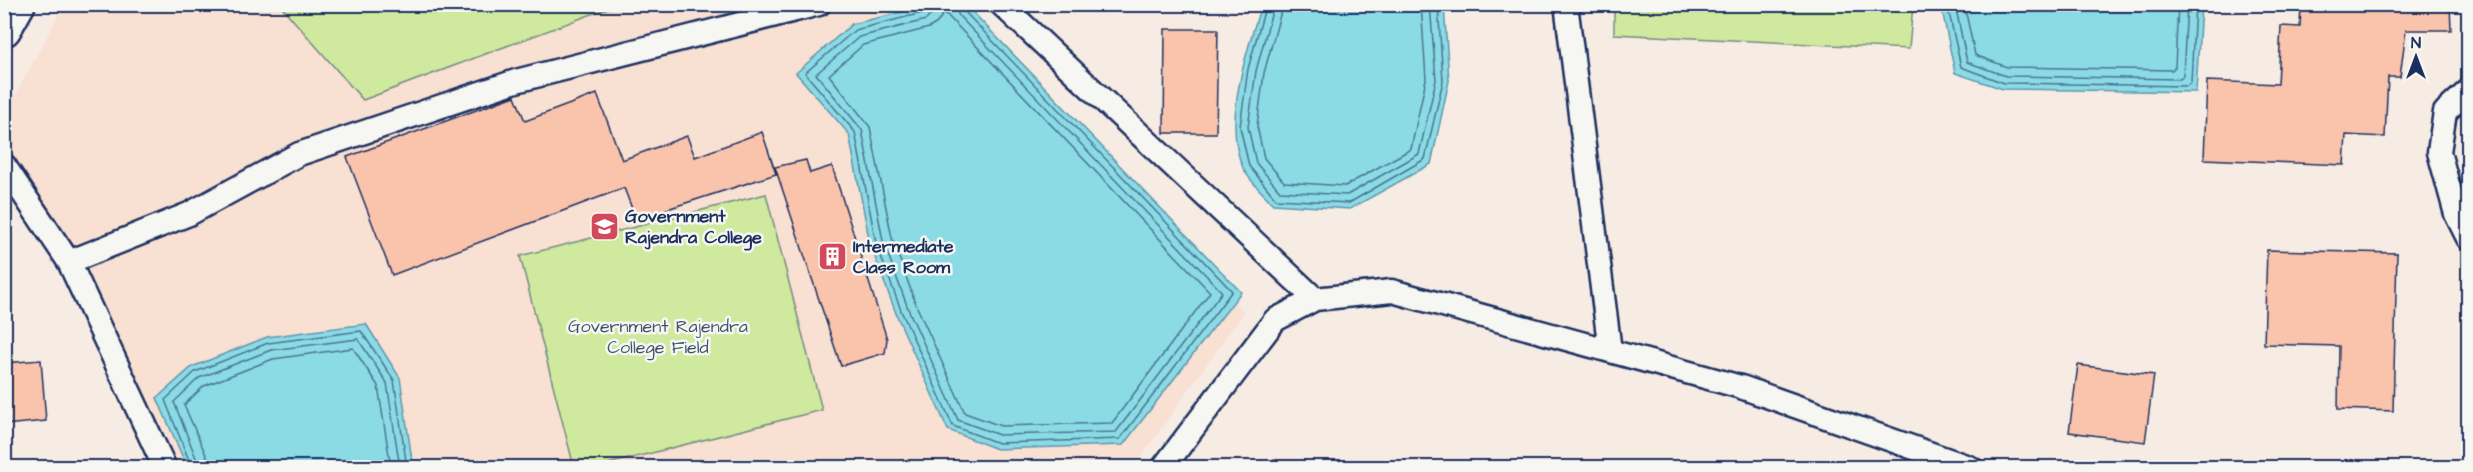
<svg xmlns="http://www.w3.org/2000/svg" width="2473" height="472" viewBox="0 0 2473 472" font-family="'Architects Daughter',sans-serif">
<style>
.built{fill:#f8e0d3}
.green{fill:#cfe99f;stroke:#758c7e;stroke-width:1.5}
.water{fill:#8bdbe4;stroke:#5e96ae;stroke-width:1.5}
.lines{fill:none;stroke-linecap:round;stroke-linejoin:round}
.shore{stroke:#487494;stroke-width:1.5}
.building{fill:#fac4ac;stroke:#1b2f5e;stroke-width:1.5}
.street-casing{stroke:#1b2f5e;stroke-width:27}
.secondary-casing{stroke:#1b2f5e;stroke-width:38}
.street{stroke:#f6f6f2;stroke-width:22}
.secondary{stroke:#f6f6f2;stroke-width:33}
.labels{text-anchor:middle;stroke-width:5;stroke-linejoin:round;paint-order:stroke}
.poi-label{font-size:18px;font-weight:bold;fill:#1b2f5e;stroke:#f6f6f2;text-anchor:start}
.park-label{font-size:18px;fill:#3f546b;stroke:#f6f6f2}
</style>
<rect width="100%" height="100%" fill="#f7ece4"/>
<filter id="ink" filterUnits="userSpaceOnUse"><feTurbulence type="fractalNoise" baseFrequency=".0167" numOctaves="2"/><feDisplacementMap in="SourceGraphic" scale="12" xChannelSelector="R" yChannelSelector="G"/><feConvolveMatrix kernelMatrix="1 2 1 2 8 2 1 2 1" color-interpolation-filters="sRGB"/></filter>
<g filter="url(#ink)">
<path class="built" d="M64,5H939L1244,312L1134,467H173L5,140V114Z"/>
<path class="green" d="M280,5H616L363,100Z
M1614,5V4L1913,5L1909,49L1614,34Z
M766,194L822,410L596,467H574L520,256Z"/>
<path class="water" d="M932,5H966L1241,292L1123,445L997,449L948,430L897,316L870,244L849,134L796,73L852,24Z
M1261,5H1444L1449,81L1431,164L1350,209L1273,204C1264,194 1249,181 1243,168C1222,121 1247,51 1261,5Z
M1941,5H2201L2196,92L2003,89L1955,73Z
M366,324L400,378L413,467H187L157,398L192,367L267,337Z"/>
<g class="lines">
<path class="shore" d="M927,4V10L922,13L855,30L805,73L855,132L876,243L902,313L953,426L998,443L1120,439L1232,291L964,11L962,4
M935,4L933,13L926,20L859,37L816,74L862,130L883,241L909,311L958,420L999,435L1116,432L1222,292L959,16L954,4
M1266,4L1248,69L1240,127L1249,166L1276,199L1349,203L1425,159L1443,81L1438,4
M1274,4L1256,71L1248,127L1256,163L1280,191L1347,195L1419,154L1436,80L1430,4
M1283,4L1264,73L1257,126L1264,158L1284,182L1345,186L1411,149L1426,79L1421,4
M1947,4L1961,67L2004,83L2187,86L2191,83L2195,4
M1955,4L1967,62L2006,76L2180,79L2183,76L2187,4
M1964,4L1975,55L2007,67L2172,70L2175,67L2178,4
M943,14L947,15L1210,292L1112,423L1001,426L965,413L917,307L892,238L870,127L829,75L863,45L929,28L937,23Z
M192,468L165,400L195,372L268,343L361,331L394,380L407,468
M200,468L174,402L199,378L271,350L358,339L387,383L400,468
M209,468L207,457L184,405L204,386L273,359L353,348L378,386L391,468"/>
</g>
<path class="building" d="M2301,4H2450L2451,30H2406L2400,77H2388L2385,137L2346,135L2344,165L2204,159L2207,81L2278,84L2281,26L2300,27Z
M1165,29H1218L1216,133H1164Z
M597,94L622,160L687,136L695,157L762,132L776,174L636,219L624,188L392,275L347,157L515,96L525,121Z
M806,160L810,173L832,166L887,339L885,353L841,366L775,167Z
M2267,250L2397,253L2393,411L2338,409L2339,346L2264,344Z
M41,360L46,421L4,425V363Z
M2078,365L2154,375L2145,442L2069,432Z"/>
<g class="lines">
<defs>
<path id="street" d="M1001,4L1315,299
M1566,4L1610,351
M2468,91L2445,112L2439,152L2456,214L2468,238
M4,165L69,262L165,468
M69,262L189,214L299,154L516,81L819,4
M1163,468L1275,320L1315,299L1392,291L1741,387L1971,468"/>
<path id="secondary" d="M4,29L18,4"/>
</defs>
<use href="#street" class="street-casing"/>
<use href="#secondary" class="secondary-casing"/>
<use href="#street" class="street"/>
<use href="#secondary" class="secondary"/>
</g>
</g>
<defs>
<symbol id="university-square" viewBox="-11 -11 22 22"><rect x="-9" y="-9" width="18" height="18" rx="4" fill="#d1495b" stroke="#f6f6f2"/><path d="M0-5L7-2L0 1L-7-2ZM-4 1L0 2.5L4 1V4Q0 6-4 4Z" fill="#fff"/></symbol>
<symbol id="building-square" viewBox="-11 -11 22 22"><rect x="-9" y="-9" width="18" height="18" rx="4" fill="#d1495b" stroke="#f6f6f2"/><path d="M-4-6H4V6H1V3H-1V6H-4ZM-2.5-4.3h1.7v1.8h-1.7ZM.8-4.3h1.7v1.8H.8ZM-2.5-1h1.7V.8h-1.7ZM.8-1h1.7V.8H.8Z" fill="#fff"/></symbol>
</defs>
<g fill-rule="evenodd">
<use href="#university-square" x="588" y="210" width="33" height="33"/>
<use href="#building-square" x="816" y="240" width="33" height="33"/>
</g>
<g class="labels">
<g class="poi-label">
<text x="625" y="222">Government<tspan x="625" dy="21">Rajendra College</tspan></text>
<text x="853" y="252">Intermediate<tspan x="853" dy="21">Class Room</tspan></text>
</g>
<g class="park-label">
<text x="658" y="332">Government Rajendra<tspan x="658" dy="21">College Field</tspan></text>
</g>
</g>
<rect width="2473" height="472" fill="none" stroke="#f6f6f2" stroke-width="24"/>
<rect x="12" y="12" width="2449" height="448" fill="none" stroke="#1b2f5e" stroke-width="2" filter="url(#ink)"/>
<g transform="translate(2416 57)" stroke="#f6f6f2" stroke-width="4.5" paint-order="stroke">
<path d="M0-4.5L10 22L0 15L-10 22Z" fill="#1b2f5e"/>
<text y="-9" font-size="16" font-weight="bold" text-anchor="middle" fill="#1b2f5e">N</text>
</g>
</svg>
